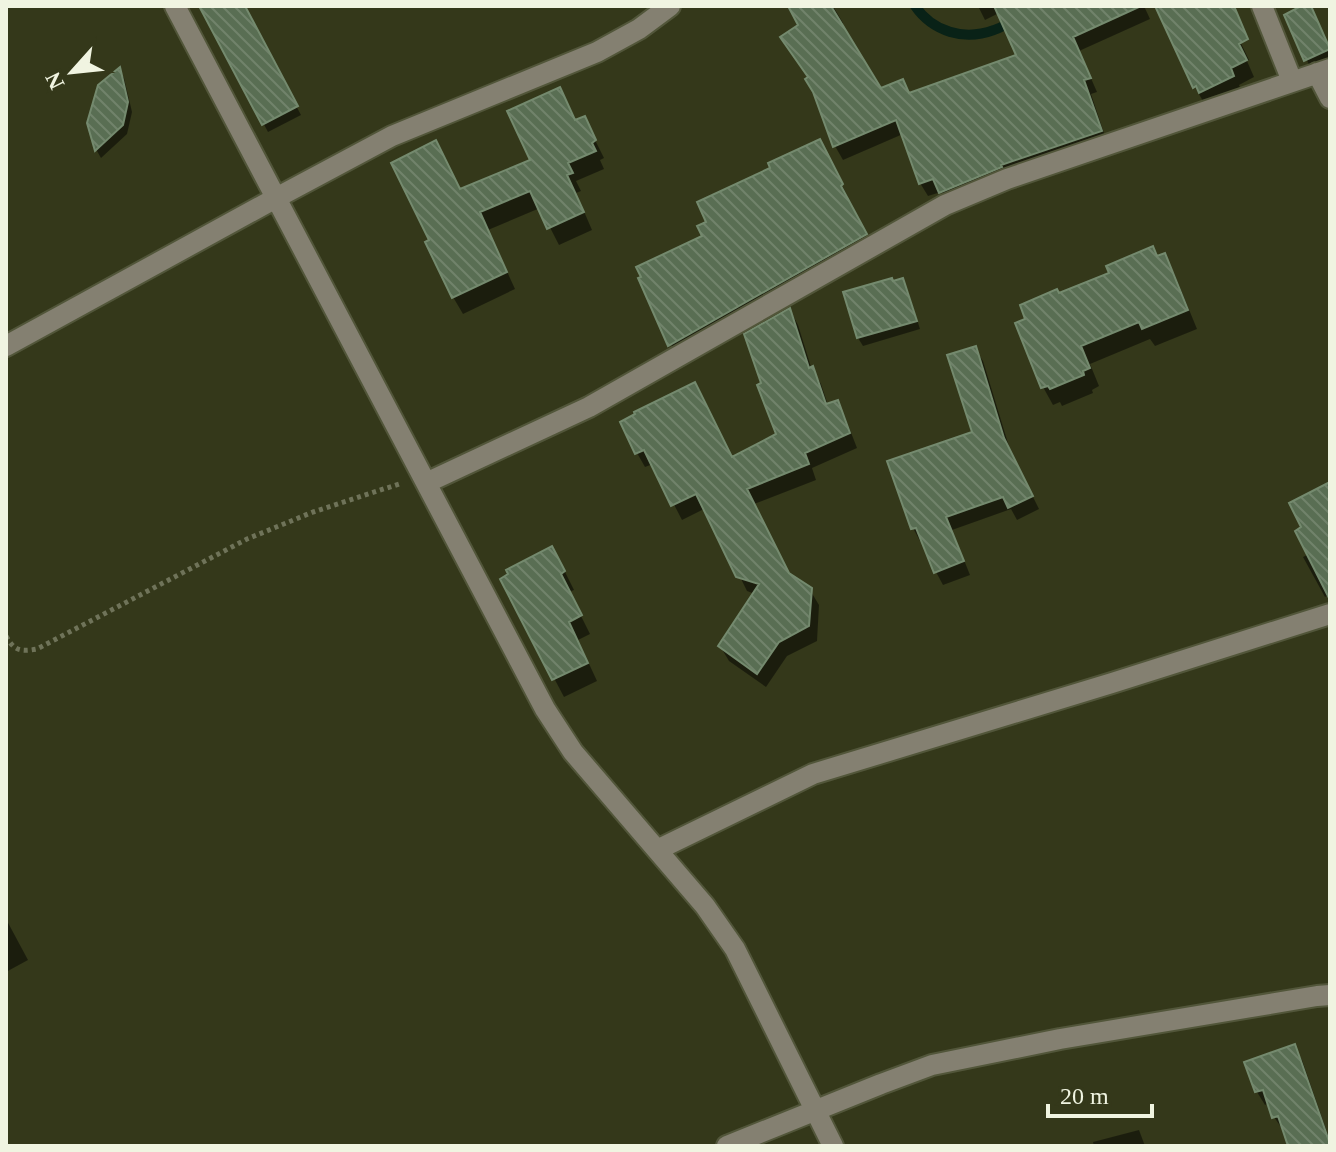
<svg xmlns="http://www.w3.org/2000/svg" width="1336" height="1152" viewBox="0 0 1336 1152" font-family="'Times New Roman',serif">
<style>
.shadow{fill:#0007}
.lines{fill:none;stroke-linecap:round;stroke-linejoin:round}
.stream{stroke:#092217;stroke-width:10}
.building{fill:url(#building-back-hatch);stroke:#748a6e;stroke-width:2}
.minor-casing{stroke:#52563a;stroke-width:24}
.path{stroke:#6f7359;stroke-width:5;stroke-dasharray:4 4;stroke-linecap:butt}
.minor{stroke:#848071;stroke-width:20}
</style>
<defs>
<pattern id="building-back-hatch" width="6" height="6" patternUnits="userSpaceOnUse" patternTransform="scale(2)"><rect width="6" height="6" fill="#596e53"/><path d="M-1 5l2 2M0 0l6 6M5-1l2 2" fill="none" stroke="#71836b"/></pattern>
</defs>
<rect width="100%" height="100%" fill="#34381a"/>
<path class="shadow" d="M201,6H243L301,115L268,132Z
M789,6H833L843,23L840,25L881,91L910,95L1019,56L999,13L985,20L978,6H1144L1150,19L1079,51L1097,92L1091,94L1108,145L949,206L941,192L928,196L920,183L903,134L843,160L835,146L810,78L800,25Z
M1157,6H1223L1249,60L1247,61L1254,77L1239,85L1242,93L1204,103L1195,87Z
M1306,6H1309L1313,13L1330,51V60L1311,69L1286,16Z
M119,70L124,78L132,112L127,134L101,158L97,151L89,123Z
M560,90L576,122L584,118L604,158L600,160L604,169L576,181L581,191L576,193L592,230L559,245L540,208L488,230L515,289L463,314L453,297L461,191L533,161Z
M826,154L848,197L846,198L872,247L677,357L640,279Z
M1164,255L1174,273L1197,329L1155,346L1150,339L1090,364L1099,386L1092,390L1093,393L1062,406L1060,402L1053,405L1043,387L1028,320L1058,295Z
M902,280L907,288L920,329L863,346L858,338L893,283Z
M790,310L798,325L811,367L821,384L828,405L837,402L845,417L857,448L812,468L816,480L754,504L789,576L810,590L819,605L817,641L787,656L766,687L729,661L720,646L755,594L747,591L706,508L682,520L653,464L645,467L637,453L638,415L732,459L779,435L763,384Z
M975,349L983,361L1011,453L1039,509L1017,520L1011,509L952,530L970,575L943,585L936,572L923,540L920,541L913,528L975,433Z
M1330,484V594L1325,597L1303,557L1309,554L1304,528Z
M562,566L574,590L569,592L590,634L578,640L597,681L564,697L502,580Z
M6,919L28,960L6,972Z
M1294,1047L1302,1060L1328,1135L1330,1134V1146H1288L1283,1130L1274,1117L1269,1103L1265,1105L1257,1092L1247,1063Z
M1139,1130L1145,1146H1094L1093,1142Z"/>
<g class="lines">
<path class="stream" d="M915,6C933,32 964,41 994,30C1008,26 1021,14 1033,6"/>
</g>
<path class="building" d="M199,6H245L298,106L262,125Z
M788,6H831L881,88L903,79L909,93L1016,55L994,6H1141L1073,37L1091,78L1084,80L1102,131L1001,165L1002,167L939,193L933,179L919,184L896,120L833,147L813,92L805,79L808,77L780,37L798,25Z
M1155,6H1234L1248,39L1239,44L1247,60L1231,68L1234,76L1199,93L1196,86L1193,88Z
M1301,6H1311L1330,49L1304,61L1284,15Z
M120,67L128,102L123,125L95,151L87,123L98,85Z
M560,87L575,120L585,116L596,140L592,143L596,151L568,163L573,173L567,175L584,212L547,229L530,191L480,212L507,272L452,298L425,242L429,240L391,163L436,140L460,189L530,160L507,111Z
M820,139L843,184L841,186L867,234L668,346L638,278L641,277L636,267L702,236L697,226L706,222L697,202L770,168L768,163Z
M1153,246L1157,256L1165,253L1188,310L1142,329L1139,322L1081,346L1090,368L1083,371L1084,375L1050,389L1048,386L1041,388L1015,323L1025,319L1020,305L1057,289L1059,293L1109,273L1106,266Z
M892,278L893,281L903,278L917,321L857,338L843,292Z
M790,308L809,368L813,366L826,404L838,400L850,433L805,453L809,464L747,489L789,573L812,588L809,626L779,642L757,674L718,646L759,584L736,577L696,494L671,506L644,450L635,454L620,422L635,414L634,412L695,382L732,457L776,434L757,385L761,383L744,334Z
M976,346L1004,438L1033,496L1008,508L1003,497L946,517L964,561L934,573L916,528L911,529L887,461L972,432L947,355Z
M1330,482V600L1295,531L1301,527L1289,503Z
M552,546L565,571L561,574L582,615L569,622L588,663L552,680L500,579L508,574L506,570Z
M1295,1044L1330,1144V1146H1288L1278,1116L1272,1118L1263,1090L1255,1092L1244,1062Z"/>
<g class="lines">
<defs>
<path id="minor" d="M175,6L545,709L573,752L705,906L735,949L833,1146
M1262,6L1292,81
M1317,73L1330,98
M6,346L276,198L392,136L597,52L639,29L670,6
M426,483L589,407L945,205L1007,179L1330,69
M657,850L813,774L1112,683L1330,614
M727,1146L881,1084L932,1065L1060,1039L1317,996L1330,995"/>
</defs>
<use href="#minor" class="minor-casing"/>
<path class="path" d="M6,636C14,651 21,652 37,649L247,539L313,512L399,484"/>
<use href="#minor" class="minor"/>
</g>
<rect width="1336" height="1152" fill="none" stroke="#f0f4e1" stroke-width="16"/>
<g transform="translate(72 72) rotate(243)" stroke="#34381a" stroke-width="6" paint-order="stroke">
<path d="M0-6L14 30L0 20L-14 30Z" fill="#f0f4e1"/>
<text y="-12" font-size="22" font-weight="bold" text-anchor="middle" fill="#f0f4e1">N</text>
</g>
<path d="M1048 1104v12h104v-12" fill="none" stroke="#f0f4e1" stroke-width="4"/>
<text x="1060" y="1104" font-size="24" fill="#f0f4e1" stroke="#34381a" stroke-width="6" paint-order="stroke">20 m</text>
</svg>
